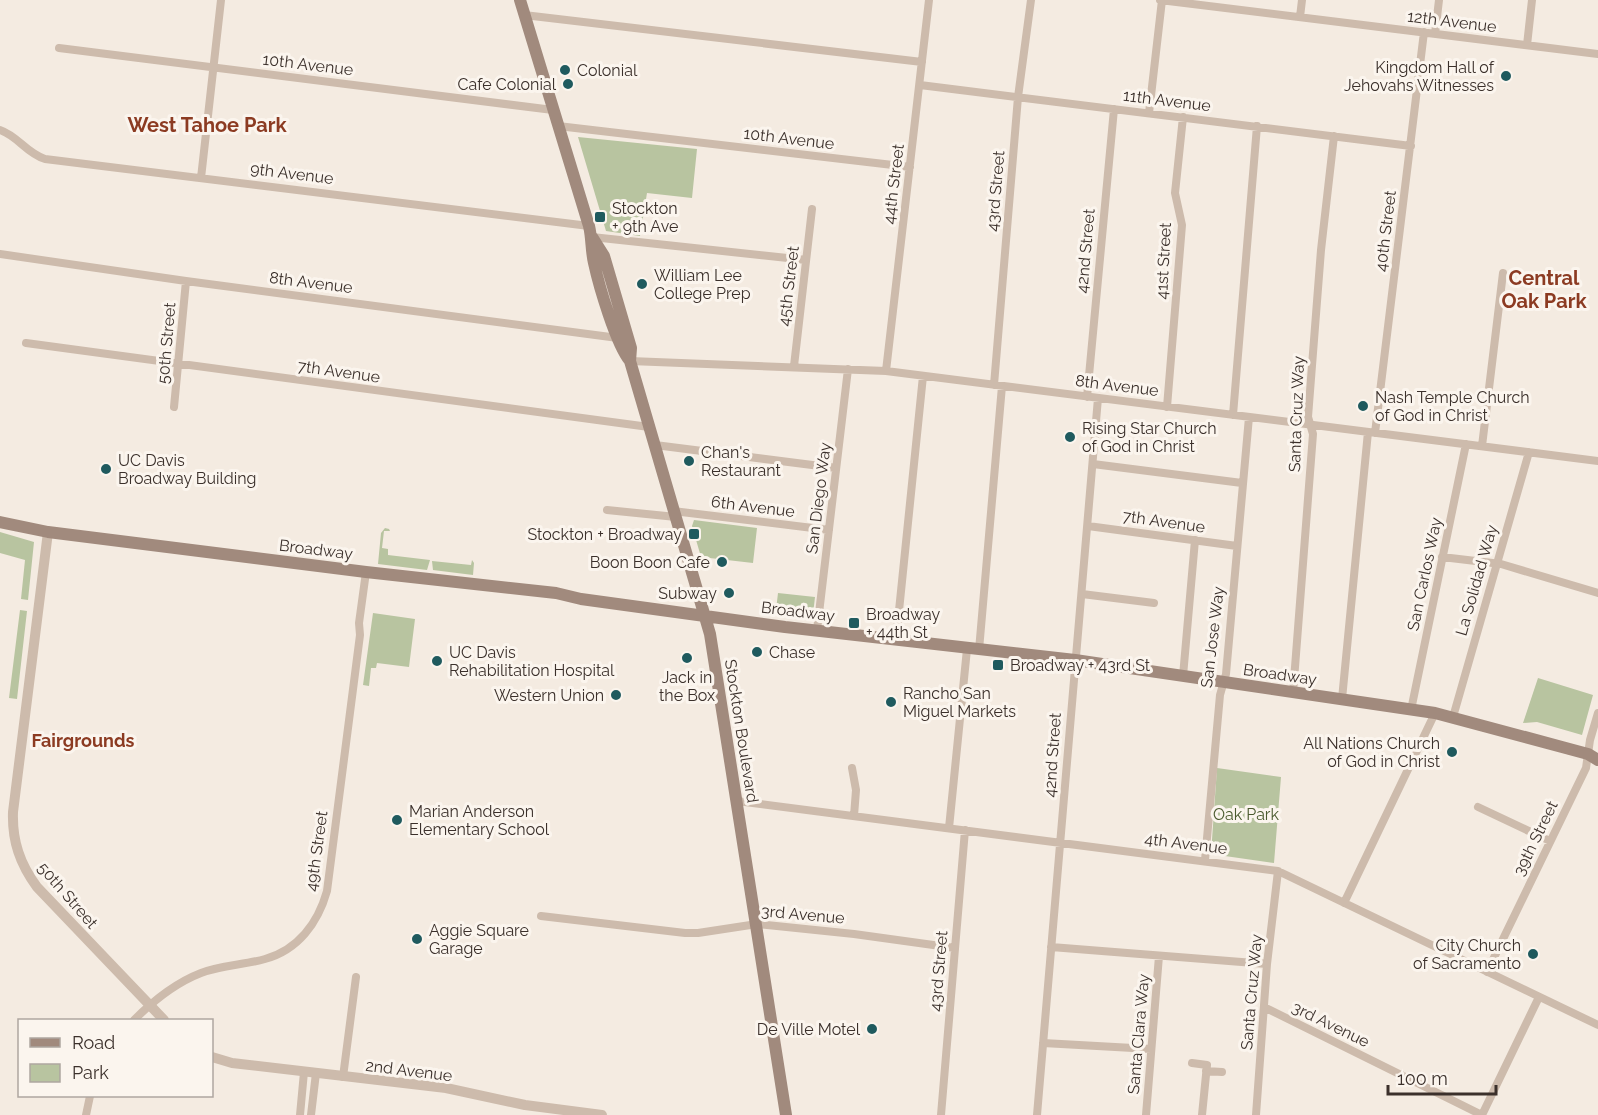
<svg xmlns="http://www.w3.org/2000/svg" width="1598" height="1115" viewBox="0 0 1598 1115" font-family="Raleway,sans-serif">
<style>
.green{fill:#b8c4a0}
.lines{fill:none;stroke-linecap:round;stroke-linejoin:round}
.minor{stroke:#cdbbac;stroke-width:8}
.tertiary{stroke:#cdbbac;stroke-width:10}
.secondary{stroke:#a18a7d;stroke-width:12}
.poi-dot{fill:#1f5a5e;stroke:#fbf5ee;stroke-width:2}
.labels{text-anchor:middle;stroke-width:6;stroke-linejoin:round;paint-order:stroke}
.street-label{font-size:16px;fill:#3b302b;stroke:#fbf5ee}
.poi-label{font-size:16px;fill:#3b302b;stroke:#fbf5ee;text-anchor:start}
.park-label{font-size:16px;fill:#4a5a2e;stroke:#fbf5ee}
.neighbourhood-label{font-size:18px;font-weight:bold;fill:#8c3b22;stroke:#fbf5ee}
.quarter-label{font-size:20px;font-weight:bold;fill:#8c3b22;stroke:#fbf5ee}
</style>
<rect width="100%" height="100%" fill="#f4ebe1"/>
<path class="green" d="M578,137L697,149L692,198L647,193L640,236L606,231Z
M694,520L757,528L753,563L701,557L692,526Z
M385,528L389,529L390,531H384L382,548L388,549V555L430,560L427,570L378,564L381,533Z
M0,532L34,542L28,600L21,599L25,560L0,553Z
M472,560L474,563L473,575L433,570L432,561L471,565Z
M778,593L815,597L813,614L809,616L776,610Z
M20,610L27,611L17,699L9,698Z
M373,613L415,619L409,667L377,663L376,668H371L369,686L363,685Z
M1538,678L1593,695L1582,735L1537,722L1523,723Z
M1217,768L1281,777L1274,863L1211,854Z"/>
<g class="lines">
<path class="minor" d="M1160,0L1598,54
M524,15L922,62
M1300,17L1302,0
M1435,34L1439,0
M1527,45L1532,0
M59,48L553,110
M920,85L1411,146
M1149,113L1162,0
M558,126L910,167
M0,130C18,136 26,153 45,159L589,226
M201,178L221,0
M592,237L806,260
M0,254L186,281L618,338
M26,343L649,427
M630,361L886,371L1598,461
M794,366L812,209
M886,371L929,0
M994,385L1018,97L1031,0
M1087,397L1114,109
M174,407L186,281
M1167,407L1182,225L1175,193L1183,117
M1233,415L1257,126
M1375,433L1424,32
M655,445L836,468
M1482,446L1503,273
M1093,464L1242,483
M607,510L676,517
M673,511L829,530
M1088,526L1237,546
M1442,557L1501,564L1598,593
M1082,594L1154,603
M817,630L848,369
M896,640L923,376
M979,650L1002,386
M1183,676L1195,540
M1293,693L1313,434L1308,417L1321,250L1334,136
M1342,699L1368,432
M1411,710L1466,444
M1453,717L1529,452
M852,768L856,790L854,816
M737,801L1278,871L1598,1025
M1478,807L1550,841
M949,828L967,649
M1205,860L1220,695L1226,674L1249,417
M1344,903L1435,713
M541,916L685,933H698L757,924L854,934L955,948
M1051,947L1267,964
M1487,972L1586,768L1590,740L1598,713
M1264,1007L1482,1115
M134,1020C154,1000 175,983 201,973C222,965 244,965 265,959C298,950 318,923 327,891L360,635L359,623L366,572
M1043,1043L1151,1049
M1192,1063L1207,1065L1202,1115
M1206,1071L1222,1072
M343,1077L356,977
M86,1115L90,1096
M300,1115L304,1072
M311,1115L316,1073
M941,1115L965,830
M1037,1115L1098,398
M1146,1115L1159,956
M1256,1115L1267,964L1278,871
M1482,1115L1539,997"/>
<path class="tertiary" d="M48,532L13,812C12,841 20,864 37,887L164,1020
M212,1057L232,1063L446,1088L525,1105L602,1115"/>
<path class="secondary" d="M520,0L589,226C592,238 591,251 594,263C599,286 616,344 630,361
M592,237L604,256L631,348L630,361L710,634L786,1115
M0,522L48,532L366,572L556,593L581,599L785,627L1075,660L1435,713L1562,747L1588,754L1598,760"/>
</g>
<g class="poi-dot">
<circle cx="565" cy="70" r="6"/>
<circle cx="1506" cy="76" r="6"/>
<circle cx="568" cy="84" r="6"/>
<rect x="594" y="211" width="12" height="12" rx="3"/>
<circle cx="642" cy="284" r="6"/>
<circle cx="1363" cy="406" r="6"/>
<circle cx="1070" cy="437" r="6"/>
<circle cx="689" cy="461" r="6"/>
<circle cx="106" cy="469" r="6"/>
<rect x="688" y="528" width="12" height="12" rx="3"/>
<circle cx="722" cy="562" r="6"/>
<circle cx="729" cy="593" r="6"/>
<rect x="848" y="617" width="12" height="12" rx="3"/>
<circle cx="757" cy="652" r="6"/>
<circle cx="687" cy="658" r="6"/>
<circle cx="437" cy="661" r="6"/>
<rect x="992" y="659" width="12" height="12" rx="3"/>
<circle cx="616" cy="695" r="6"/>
<circle cx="891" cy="702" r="6"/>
<circle cx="1452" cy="752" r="6"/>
<circle cx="397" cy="820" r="6"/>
<circle cx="417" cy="939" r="6"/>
<circle cx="1533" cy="954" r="6"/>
<circle cx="872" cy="1029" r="6"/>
</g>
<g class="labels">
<g class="street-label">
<text transform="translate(1452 21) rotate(7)" y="6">12th Avenue</text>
<text transform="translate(308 64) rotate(7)" y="6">10th Avenue</text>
<text transform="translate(1167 100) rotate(7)" y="6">11th Avenue</text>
<text transform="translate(789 138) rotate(7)" y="6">10th Avenue</text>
<text transform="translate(292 173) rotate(7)" y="6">9th Avenue</text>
<text transform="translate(893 184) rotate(-83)" y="6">44th Street</text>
<text transform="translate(995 191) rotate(-85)" y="6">43rd Street</text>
<text transform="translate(1385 231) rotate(-83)" y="6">40th Street</text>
<text transform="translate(1085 251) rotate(-85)" y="6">42nd Street</text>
<text transform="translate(1163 261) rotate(-87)" y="6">41st Street</text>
<text transform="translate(311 282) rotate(7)" y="6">8th Avenue</text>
<text transform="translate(788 286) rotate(-83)" y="6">45th Street</text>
<text transform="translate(166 343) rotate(-85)" y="6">50th Street</text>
<text transform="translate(339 371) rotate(8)" y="6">7th Avenue</text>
<text transform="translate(1117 385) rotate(7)" y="6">8th Avenue</text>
<text transform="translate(1296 414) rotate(-88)" y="6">Santa Cruz Way</text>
<text transform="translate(818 498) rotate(-83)" y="6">San Diego Way</text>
<text transform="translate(753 506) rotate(7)" y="6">6th Avenue</text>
<text transform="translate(1164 521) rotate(8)" y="6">7th Avenue</text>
<text transform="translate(316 549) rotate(7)" y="6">Broadway</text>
<text transform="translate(1424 574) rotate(-78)" y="6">San Carlos Way</text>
<text transform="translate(1476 580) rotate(-74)" y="6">La Solidad Way</text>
<text transform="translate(798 611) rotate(7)" y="6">Broadway</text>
<text transform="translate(1212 637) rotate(-83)" y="6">San Jose Way</text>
<text transform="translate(1280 674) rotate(8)" y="6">Broadway</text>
<text transform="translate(742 731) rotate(81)" y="6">Stockton Boulevard</text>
<text transform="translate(1052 755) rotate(-86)" y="6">42nd Street</text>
<text transform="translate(1535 838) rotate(-64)" y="6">39th Street</text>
<text transform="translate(1186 843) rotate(7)" y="6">4th Avenue</text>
<text transform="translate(316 851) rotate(-82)" y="6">49th Street</text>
<text transform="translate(68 895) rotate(49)" y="6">50th Street</text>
<text transform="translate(803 914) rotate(5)" y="6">3rd Avenue</text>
<text transform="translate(938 971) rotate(-85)" y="6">43rd Street</text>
<text transform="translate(1251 992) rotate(-85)" y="6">Santa Cruz Way</text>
<text transform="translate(1331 1024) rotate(26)" y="6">3rd Avenue</text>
<text transform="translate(1138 1034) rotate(-85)" y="6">Santa Clara Way</text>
<text transform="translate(409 1070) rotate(7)" y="6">2nd Avenue</text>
</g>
<g class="poi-label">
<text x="1494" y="73" text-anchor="end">Kingdom Hall of<tspan x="1494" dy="18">Jehovahs Witnesses</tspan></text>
<text x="577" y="76">Colonial</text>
<text x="556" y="90" text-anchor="end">Cafe Colonial</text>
<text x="612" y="214">Stockton<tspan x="612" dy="18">+ 9th Ave</tspan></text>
<text x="654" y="281">William Lee<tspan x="654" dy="18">College Prep</tspan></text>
<text x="1375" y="403">Nash Temple Church<tspan x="1375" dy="18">of God in Christ</tspan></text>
<text x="1082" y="434">Rising Star Church<tspan x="1082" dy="18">of God in Christ</tspan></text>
<text x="701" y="458">Chan's<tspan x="701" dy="18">Restaurant</tspan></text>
<text x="118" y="466">UC Davis<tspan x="118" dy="18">Broadway Building</tspan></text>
<text x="682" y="540" text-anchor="end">Stockton + Broadway</text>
<text x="710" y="568" text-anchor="end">Boon Boon Cafe</text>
<text x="717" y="599" text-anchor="end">Subway</text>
<text x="866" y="620">Broadway<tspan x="866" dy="18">+ 44th St</tspan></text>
<text x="449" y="658">UC Davis<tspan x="449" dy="18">Rehabilitation Hospital</tspan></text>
<text x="769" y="658">Chase</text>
<text x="1010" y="671">Broadway + 43rd St</text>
<text x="687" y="683" text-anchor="middle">Jack in<tspan x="687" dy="18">the Box</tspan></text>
<text x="903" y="699">Rancho San<tspan x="903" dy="18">Miguel Markets</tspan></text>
<text x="604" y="701" text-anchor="end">Western Union</text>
<text x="1440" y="749" text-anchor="end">All Nations Church<tspan x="1440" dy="18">of God in Christ</tspan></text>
<text x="409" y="817">Marian Anderson<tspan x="409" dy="18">Elementary School</tspan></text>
<text x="429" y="936">Aggie Square<tspan x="429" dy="18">Garage</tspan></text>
<text x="1521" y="951" text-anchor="end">City Church<tspan x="1521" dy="18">of Sacramento</tspan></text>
<text x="860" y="1035" text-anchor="end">De Ville Motel</text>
</g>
<g class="park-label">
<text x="1246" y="820">Oak Park</text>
</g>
<g class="neighbourhood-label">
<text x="83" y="747">Fairgrounds</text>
</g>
<g class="quarter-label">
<text x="207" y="132">West Tahoe Park</text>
<text x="1544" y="285">Central<tspan x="1544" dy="23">Oak Park</tspan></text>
</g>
</g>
<rect x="18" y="1019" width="195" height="78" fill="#fbf5ee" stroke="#aea6a0" stroke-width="1.5"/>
<rect x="30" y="1038" width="30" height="9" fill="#a18a7d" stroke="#aea6a0" stroke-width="1.5"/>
<text x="72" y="1049" font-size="18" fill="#3b302b">Road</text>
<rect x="30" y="1064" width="30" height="18" fill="#b8c4a0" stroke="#aea6a0" stroke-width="1.5"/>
<text x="72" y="1079" font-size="18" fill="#3b302b">Park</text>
<path d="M1388 1085v9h108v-9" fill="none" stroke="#3b302b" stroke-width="3"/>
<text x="1397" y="1085" font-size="18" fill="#3b302b" stroke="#fbf5ee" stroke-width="4.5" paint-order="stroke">100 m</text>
</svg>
